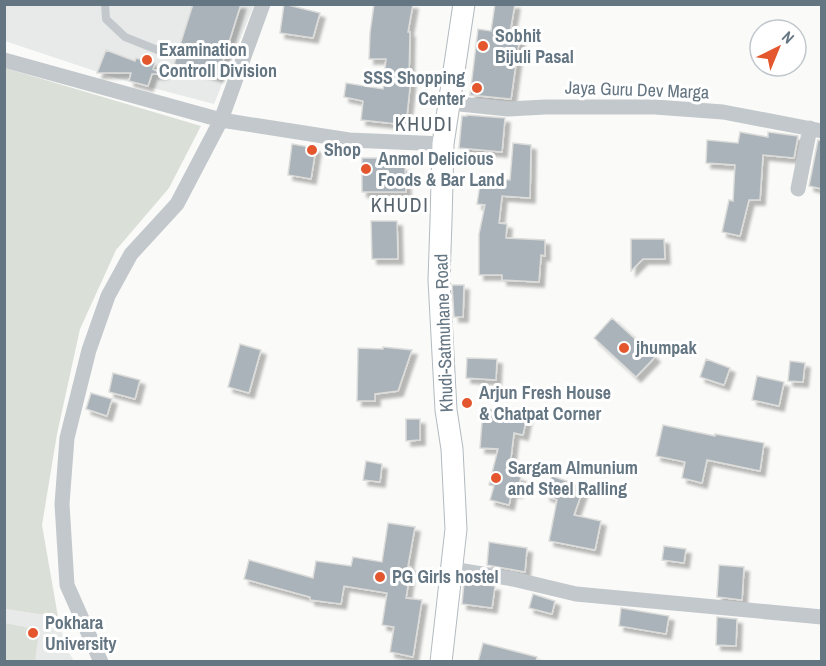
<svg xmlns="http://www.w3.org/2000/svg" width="826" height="666" viewBox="0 0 826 666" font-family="'Archivo Narrow',sans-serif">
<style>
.built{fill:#e8e9e9}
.green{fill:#dadfd7}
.building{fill:#aab3b9;stroke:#dcdcda;stroke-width:1.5;filter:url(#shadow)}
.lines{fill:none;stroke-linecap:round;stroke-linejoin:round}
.secondary-casing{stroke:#b3babf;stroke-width:23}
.lane{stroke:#c3c8cc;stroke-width:8}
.street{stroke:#c3c8cc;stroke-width:15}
.secondary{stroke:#fff;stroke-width:21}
.poi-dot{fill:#e4572e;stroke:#fff;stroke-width:2}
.labels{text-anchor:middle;stroke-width:6;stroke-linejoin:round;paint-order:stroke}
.poi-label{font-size:18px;font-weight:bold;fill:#657683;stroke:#fff;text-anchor:start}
.street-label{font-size:18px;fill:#657683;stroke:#fff}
.neighbourhood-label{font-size:20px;letter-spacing:1.5px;fill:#57646e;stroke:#fff}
</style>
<defs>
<filter id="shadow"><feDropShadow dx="5" dy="5" stdDeviation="1.5" flood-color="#0004"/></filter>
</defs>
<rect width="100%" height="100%" fill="#fafaf8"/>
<path class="built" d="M5,5H254L214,104L119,79L5,41Z
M4,609L58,617L66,648L74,661H5Z"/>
<path class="green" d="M5,68L201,126L169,188L116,250L80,329L57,434L42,525L58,617L5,609Z
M4,623L39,630L35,661H5Z"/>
<path class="building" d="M193,4H241L218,77L174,64Z
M284,4L320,13L313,38L280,33Z
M374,4H413L408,32H410L409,78H411L406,125L361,120L363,101L344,97L346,83L383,89L386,59H369L370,33Z
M495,4H515L510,33L520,35L511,99L470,95L478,29L491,31Z
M106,50L135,61L136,58L155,63L153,69L163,74H152L148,86L129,81L131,73H97Z
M467,115L505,118L502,152L459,148L462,116H467Z
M740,132L768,137V132L798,136L794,158L763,155L760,200H749L740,236L722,232L729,200L733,201L735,165L706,163L707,140L738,143Z
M818,140L822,141V189L809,186Z
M513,143L531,145L530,198L502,196L499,223L507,224L506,238L545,240V256L541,255L539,282L502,280V275H479V234L485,205L477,204L481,177L510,180Z
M292,144L316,148L311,179L288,175Z
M362,158H379V164L405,167L406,192H362Z
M371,221H397L398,259H372Z
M631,239H664L665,259H643L631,271Z
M452,285H464L463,317H454Z
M612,318L655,357L636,377L594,338Z
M240,344L261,350L249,393L228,387Z
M383,347L412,350L398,391L375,394V401H357L358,348L383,349Z
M467,358L497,359L496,380L466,378Z
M706,359L730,368L724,385L700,377Z
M790,361L805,363L803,382L788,381Z
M113,373L140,380L135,399L109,392Z
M757,376L784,382L779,406L752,400Z
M91,393L112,399L107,416L86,409Z
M483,408L527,416L523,435L514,433L509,474L521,477L517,493L512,491L509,505L490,500L494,486L489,485L498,449L480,448Z
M406,419H420V440L406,441Z
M663,425L715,436V434L764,443L760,471L707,460L702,483L682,478L685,462L656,456Z
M366,461L382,464L380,482L363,480Z
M552,476L584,487L574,515L601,521L595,550L549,541L557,500L545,495Z
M388,523L415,527L408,566L411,567L406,598L422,600L413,657L390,652L394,627L382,625L387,593L344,586L341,604L310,600V597L244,579L249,560L313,578L316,561L351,566L353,557L382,562Z
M489,542L527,548L525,572L487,565Z
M664,546L686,549L684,563L662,560Z
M719,565L744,567L742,600L717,597Z
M464,582L495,586L492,608L462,604Z
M533,594L555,601L552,614L529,608Z
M621,608L669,616L666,634L619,626Z
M717,617L737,619L736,646L716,645Z
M483,643L537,657L536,662H478Z"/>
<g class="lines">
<defs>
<path id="secondary" d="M441,662L456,529L452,449L446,410L439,280L441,221L443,144L464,4"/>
</defs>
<use href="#secondary" class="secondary-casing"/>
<path class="lane" d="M105,4L106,19L125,37L165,53"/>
<path class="street" d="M4,60L221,120L349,140L443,144
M450,103L508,109L545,107H655L723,112L822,131
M798,189L810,128
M452,569L513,579L576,594L822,617
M101,662L67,585L62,504L67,438L89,350L108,296L131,254L177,204L221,120L263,4"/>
<use href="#secondary" class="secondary"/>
</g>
<g class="poi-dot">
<circle cx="483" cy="46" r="6"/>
<circle cx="147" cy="60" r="6"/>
<circle cx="477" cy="88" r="6"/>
<circle cx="312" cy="150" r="6"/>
<circle cx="366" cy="169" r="6"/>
<circle cx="624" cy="348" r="6"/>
<circle cx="467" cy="403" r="6"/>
<circle cx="496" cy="478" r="6"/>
<circle cx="380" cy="577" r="6"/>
<circle cx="33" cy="633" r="6"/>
</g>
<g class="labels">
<g class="poi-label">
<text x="495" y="42">Sobhit<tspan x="495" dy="21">Bijuli Pasal</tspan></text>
<text x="159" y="56">Examination<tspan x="159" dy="21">Controll Division</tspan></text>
<text x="465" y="84" text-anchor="end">SSS Shopping<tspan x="465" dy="21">Center</tspan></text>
<text x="324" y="156">Shop</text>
<text x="378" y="165">Anmol Delicious<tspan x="378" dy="21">Foods &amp; Bar Land</tspan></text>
<text x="636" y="354">jhumpak</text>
<text x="479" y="399">Arjun Fresh House<tspan x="479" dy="21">&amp; Chatpat Corner</tspan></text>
<text x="508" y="474">Sargam Almunium<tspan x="508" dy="21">and Steel Ralling</tspan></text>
<text x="392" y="583">PG Girls hostel</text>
<text x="45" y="629">Pokhara<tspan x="45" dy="21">University</tspan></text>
</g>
<g class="street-label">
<text transform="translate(637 90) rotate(2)" y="6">Jaya Guru Dev Marga</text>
<text transform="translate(444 333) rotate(-92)" y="6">Khudi-Satmuhane Road</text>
</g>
<g class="neighbourhood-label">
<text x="424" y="131">KHUDI</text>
<text x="400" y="212">KHUDI</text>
</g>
</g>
<rect width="826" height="666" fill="none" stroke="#657683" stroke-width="12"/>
<g transform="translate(778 48) rotate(43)"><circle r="28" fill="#ffffff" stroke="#c1c8cd" stroke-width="1.5"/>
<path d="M0-4.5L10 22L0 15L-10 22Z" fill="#e4572e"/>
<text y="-9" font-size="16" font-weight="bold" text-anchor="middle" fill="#657683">N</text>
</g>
</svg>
